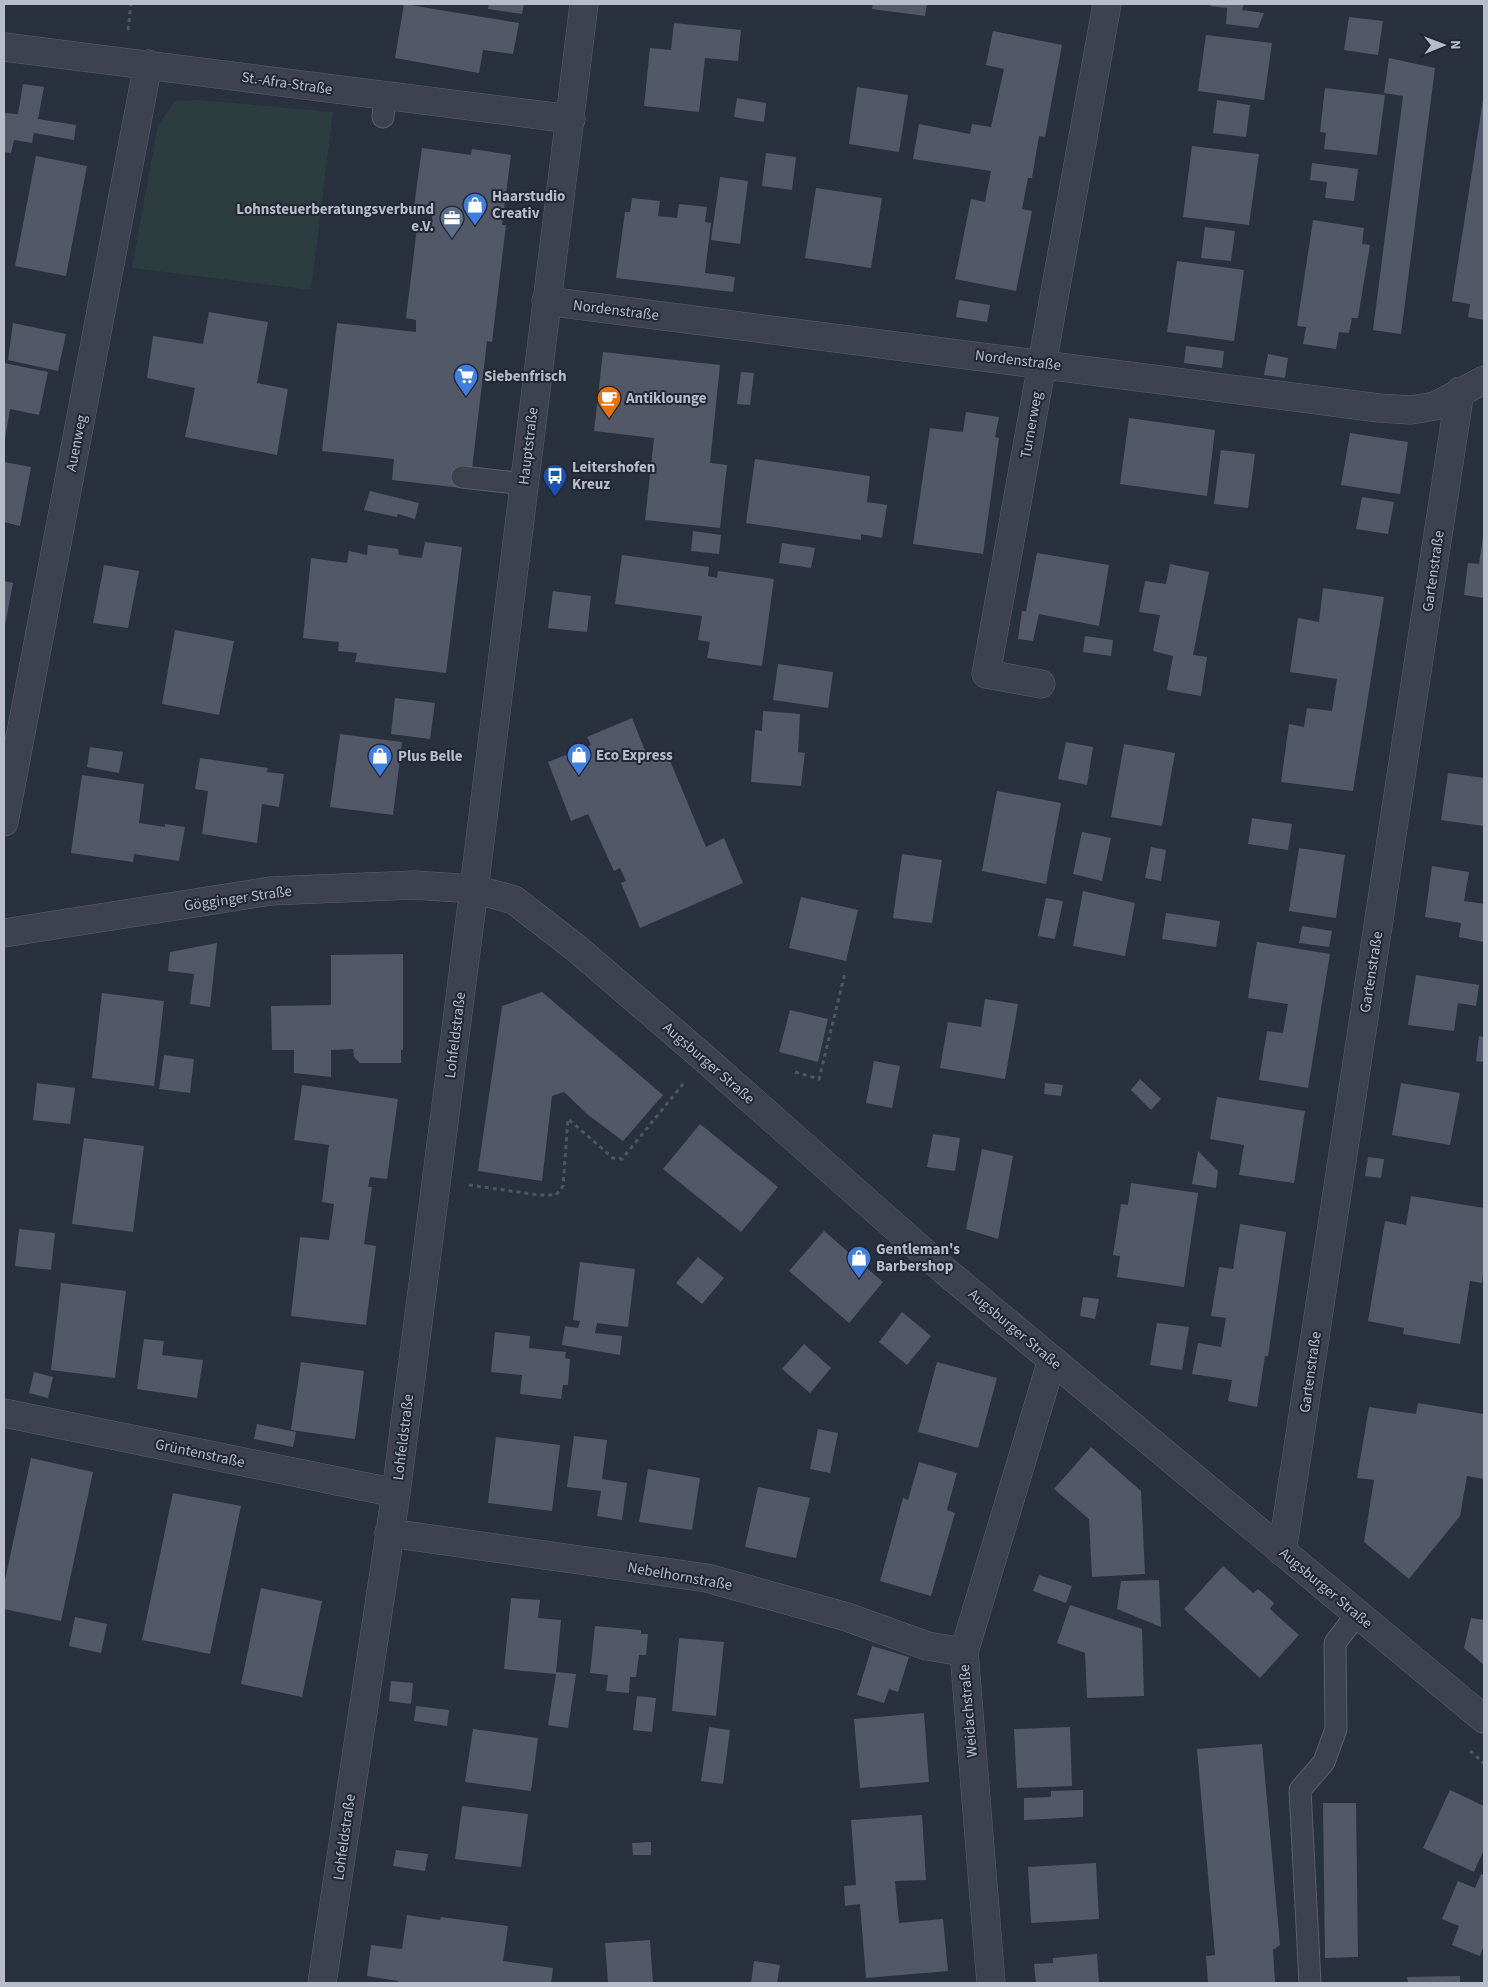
<svg xmlns="http://www.w3.org/2000/svg" width="1488" height="1987" viewBox="0 0 1488 1987" font-family="'Source Sans 3',sans-serif">
<style>
.green{fill:#2c3d40}
.building{fill:#535869}
.lines{fill:none;stroke-linecap:round;stroke-linejoin:round}
.service-casing{stroke:#5b606c;stroke-width:23}
.minor-casing{stroke:#5b606c;stroke-width:29}
.tertiary-casing{stroke:#5b606c;stroke-width:29}
.path{stroke:#4b595e;stroke-width:3;stroke-dasharray:4 4;stroke-linecap:butt}
.service{stroke:#3d424e;stroke-width:21}
.minor{stroke:#3d424e;stroke-width:28}
.tertiary{stroke:#3d424e;stroke-width:28}
.labels{text-anchor:middle;stroke-width:4;stroke-linejoin:round;paint-order:stroke}
.street-label{font-size:15px;fill:#b9bdc9;stroke:#222734}
.poi-label{font-size:15px;font-weight:bold;fill:#b9bdc9;stroke:#222734;text-anchor:start}
</style>
<rect width="100%" height="100%" fill="#29303e"/>
<path class="green" d="M199,100L333,112L311,290L132,268L158,125L175,101Z"/>
<path class="building" d="M404,4L519,23L513,54L483,50L479,73L395,58Z
M489,4H524L522,14L488,9Z
M873,4H927L925,16L872,9Z
M1211,4H1244L1242,10L1264,13L1258,28L1226,24L1227,8L1210,6Z
M1349,17L1383,21L1378,55L1344,50Z
M674,23L741,30L738,61L705,58L699,112L644,106L650,48L671,50Z
M993,31L1062,45L1045,137L1039,136L1032,178H1028L1022,209L1032,211L1016,291L955,279L971,199L985,202L991,171L913,159L919,124L970,134L972,124L991,127L1004,69L986,65Z
M1206,35L1272,43L1264,100L1198,91Z
M1389,58L1435,68L1401,334L1373,330L1403,96L1384,93Z
M23,84L44,87L38,119L76,125L74,140L34,133L32,143L14,140L11,153L4,152V113L18,114Z
M857,87L908,95L899,152L849,144Z
M1325,88L1385,95L1377,155L1324,149L1326,133L1320,132Z
M737,98L766,103L764,122L734,117Z
M1217,100L1250,105L1246,137L1213,133Z
M1483,100H1484V320L1468,317L1470,304L1452,301Z
M1192,146L1259,154L1249,225L1183,217Z
M422,148L471,155L472,149L511,155L502,225H506L492,342L487,341L472,469L463,468L461,488L392,480L394,459L322,451L337,323L416,332V320L406,318L417,228L431,230L432,216L413,214Z
M766,153L796,157L792,190L762,186Z
M36,156L87,166L66,276L15,266Z
M1312,163L1358,169L1354,201L1325,198L1327,182L1310,180Z
M720,177L748,181L740,244L711,240Z
M816,188L882,198L871,268L805,258Z
M632,198L660,201L658,216L677,218L679,204L707,207L705,222L711,223L705,273L735,277L733,292L616,278L625,212H630Z
M1313,220L1364,228L1362,244L1370,245L1358,318H1352L1349,333L1339,332L1336,349L1303,344L1306,327L1297,326Z
M1205,227L1235,231L1231,261L1201,258Z
M1177,261L1244,270L1234,341L1167,332Z
M959,300L990,305L987,322L956,317Z
M209,312L268,322L257,383L288,389L277,455L185,437L195,388L147,378L153,336L203,344Z
M13,323L66,334L58,371L8,360Z
M1186,346L1224,351L1222,368L1184,363Z
M603,352L720,365L710,463L727,465L720,528L645,520L654,438L594,431Z
M1268,354L1288,358L1285,378L1264,375Z
M4,363L48,372L39,415L10,409L5,439Z
M741,372L754,373L750,405L737,404Z
M966,412L999,417L995,437L999,438L983,554L913,544L930,428L963,432Z
M1129,418L1215,430L1207,496L1120,484Z
M1350,433L1408,442L1400,494L1341,485Z
M1221,450L1255,454L1248,508L1214,504Z
M755,459L870,476L867,502L887,505L882,538L861,534V540L746,523Z
M4,462L31,467L20,526L4,522Z
M370,491L419,503L415,519L398,514L397,517L364,510Z
M1362,497L1394,502L1388,534L1356,529Z
M693,531L721,535L719,554L691,551Z
M1483,537L1484,598L1464,595L1468,563L1479,564Z
M425,542L462,547L446,673L355,662L357,653L338,651L339,642L303,638L311,558L347,563L349,551L367,555L368,545L398,549L399,555L422,558Z
M782,543L815,548L811,568L779,563Z
M1037,553L1109,565L1099,626L1039,614L1033,641L1018,639L1022,611H1026Z
M622,555L709,567L708,576L717,578L718,571L774,579L762,666L707,658L710,642L698,640L702,616L615,604Z
M1170,564L1209,572L1193,655L1207,657L1201,696L1167,690L1173,656L1153,651L1160,615L1139,612L1145,581L1166,584Z
M104,565L139,571L128,628L93,623Z
M4,581L13,583L5,625H4Z
M1323,588L1384,597L1353,791L1281,782L1289,724L1304,727L1307,708L1332,711L1337,679L1290,672L1298,618L1319,622Z
M553,591L591,596L587,632L548,628Z
M175,630L234,641L219,715L162,704Z
M1085,636L1113,640L1111,656L1083,652Z
M778,664L833,672L828,708L773,700Z
M395,698L435,703L430,739L391,734Z
M763,711L800,714L798,752L805,753L801,786L751,782L755,730L762,731Z
M632,718L648,758L666,751L706,847L724,838L743,883L640,928L621,883L626,881L620,868L614,871L588,814L571,821L548,762L591,745L587,737Z
M340,734L402,742L393,815L330,807Z
M1066,742L1093,747L1087,785L1058,779Z
M1124,744L1175,753L1162,826L1111,817Z
M90,747L123,752L119,773L87,767Z
M200,758L268,768L267,772L284,774L279,807L262,804L257,843L202,834L208,791L195,789Z
M1448,773L1484,778V826L1441,820Z
M82,775L144,784L139,823L165,827V824L185,827L179,861L134,854L133,862L71,853Z
M997,791L1061,803L1046,884L982,871Z
M1252,818L1292,824L1288,850L1248,844Z
M1082,832L1111,838L1102,881L1073,874Z
M1151,847L1166,850L1161,881L1145,878Z
M1299,848L1345,855L1336,918L1289,911Z
M902,854L942,860L932,923L893,918Z
M1432,866L1469,872L1464,901L1484,904V942L1459,937L1461,923L1425,917Z
M1083,891L1135,903L1125,956L1073,946Z
M801,897L858,910L846,961L789,948Z
M1046,898L1063,901L1055,939L1038,936Z
M1166,913L1220,921L1216,947L1162,939Z
M1302,926L1332,931L1329,947L1299,943Z
M1257,942L1330,954L1308,1088L1259,1080L1267,1031L1283,1033L1288,1004L1248,998Z
M217,943L210,1007L190,1004L194,974L168,971L170,952Z
M403,954V1050H401V1063H360L354,1057L353,1049L331,1050V1077L294,1073V1050H272L271,1006L331,1005V955Z
M1416,975L1479,985L1476,1006L1458,1003L1454,1031L1408,1025Z
M542,992L663,1095L623,1141L587,1114L564,1092L552,1096L542,1181L478,1171L502,1006Z
M102,993L164,1001L154,1086L92,1078Z
M985,999L1018,1004L1005,1079L940,1068L948,1022L981,1027Z
M790,1010L828,1019L818,1062L779,1052Z
M1479,1036L1484,1037V1062L1476,1061Z
M164,1055L194,1059L190,1093L159,1089Z
M874,1061L900,1066L892,1108L866,1103Z
M1140,1079L1161,1099L1151,1110L1131,1090Z
M37,1083L75,1088L70,1124L33,1120Z
M1045,1083L1063,1085L1061,1096L1044,1094Z
M1401,1083L1460,1093L1450,1145L1392,1135Z
M302,1085L398,1099L387,1179L370,1177L368,1187H372L364,1244L376,1246L366,1325L291,1316L300,1237L329,1240L334,1204L322,1202L329,1145L294,1140Z
M1217,1097L1305,1111L1294,1183L1239,1175L1244,1145L1210,1139Z
M700,1124L778,1187L741,1232L663,1169Z
M933,1134L960,1138L955,1171L927,1167Z
M84,1138L144,1146L133,1232L72,1224Z
M982,1149L1013,1156L998,1239L966,1229Z
M1198,1151L1218,1171L1216,1188L1192,1184Z
M1368,1157L1384,1159L1381,1178L1365,1176Z
M1131,1183L1198,1193L1184,1287L1117,1277L1120,1256L1113,1255L1121,1204L1128,1205Z
M1411,1196L1484,1208V1267L1482,1283L1470,1281L1460,1344L1403,1334L1404,1328L1368,1321L1385,1221L1406,1225Z
M1240,1224L1286,1232L1268,1356H1265L1257,1407L1228,1401L1232,1380L1192,1374L1198,1343L1221,1347L1226,1318L1211,1316L1219,1267L1233,1269Z
M19,1229L55,1233L51,1270L15,1266Z
M824,1231L883,1282L849,1323L789,1271Z
M698,1257L724,1278L702,1304L676,1283Z
M580,1262L635,1269L628,1327L597,1323L595,1333L622,1336L620,1355L562,1345L565,1326L578,1328L580,1321L573,1320Z
M61,1283L126,1291L115,1378L51,1370Z
M1083,1297L1099,1299L1095,1319L1080,1316Z
M902,1312L931,1336L907,1365L879,1342Z
M1157,1323L1189,1327L1182,1370L1150,1365Z
M495,1332L530,1336L529,1348L566,1352L565,1358L570,1359L568,1385H563L561,1399L520,1394L522,1375L491,1372Z
M144,1339L164,1341L162,1355L203,1360L197,1398L137,1389Z
M804,1344L831,1368L810,1393L782,1369Z
M301,1362L364,1371L355,1439L291,1430Z
M937,1362L997,1378L978,1448L918,1432Z
M34,1372L53,1377L48,1398L29,1393Z
M1418,1403L1484,1414V1479L1467,1476L1460,1516L1409,1579L1364,1542L1374,1480L1357,1478L1369,1407L1416,1414Z
M257,1424L296,1432L293,1447L254,1439Z
M818,1429L838,1433L830,1473L810,1469Z
M574,1436L607,1440L602,1479L627,1483L622,1520L597,1516L601,1491L567,1487Z
M496,1437L560,1445L552,1511L488,1503Z
M1091,1447L1141,1491L1145,1574L1092,1577L1089,1519L1054,1489Z
M31,1458L93,1472L61,1621L4,1609V1585Z
M919,1462L957,1473L947,1510L955,1513L931,1596L880,1581L903,1498L908,1500Z
M648,1469L700,1478L692,1530L639,1522Z
M758,1487L810,1498L796,1558L745,1547Z
M173,1493L241,1506L210,1654L142,1640Z
M1223,1566L1253,1593L1258,1589L1274,1603L1270,1609L1299,1635L1260,1678L1184,1609Z
M1039,1575L1072,1586L1066,1603L1033,1591Z
M1159,1580L1161,1627L1117,1609L1121,1581Z
M261,1588L322,1601L302,1697L241,1684Z
M511,1598L540,1600L538,1618L561,1620L556,1672L576,1674L568,1728L548,1725L556,1674L504,1669Z
M1070,1605L1142,1629L1144,1696L1087,1698L1085,1653L1057,1643Z
M75,1617L107,1624L101,1653L69,1646Z
M1471,1618L1484,1620V1665L1464,1648Z
M595,1626L641,1630V1634H648L646,1655H639L636,1677H630L629,1693L606,1691L608,1675L590,1673Z
M679,1638L724,1642L716,1716L672,1711Z
M872,1646L909,1657L898,1692L889,1689L884,1703L857,1695Z
M391,1681L413,1683L411,1704L389,1701Z
M637,1696L656,1698L652,1732L633,1730Z
M416,1706L449,1710L447,1726L414,1721Z
M924,1713L929,1782L860,1788L854,1719Z
M709,1727L730,1730L723,1784L701,1781Z
M1070,1727L1072,1786L1017,1788L1014,1729Z
M473,1729L538,1738L531,1791L465,1782Z
M1262,1744L1280,1945L1273,1950L1275,1983H1208L1206,1956L1215,1955L1197,1749Z
M1083,1790V1817L1024,1820V1798L1051,1797V1791Z
M1450,1790L1484,1806V1849L1474,1872L1423,1848Z
M1323,1803H1356L1358,1957L1325,1958Z
M462,1806L528,1814L521,1867L455,1859Z
M922,1815L926,1880L895,1881L899,1923L943,1919L948,1971L866,1978L860,1904L845,1906L844,1886L856,1885L851,1820Z
M651,1842V1855H633L632,1843Z
M396,1850L428,1854L425,1871L393,1866Z
M1096,1863L1099,1919L1031,1923L1028,1867Z
M1481,1874L1484,1875V1945L1480,1956L1452,1945L1459,1926L1442,1919L1458,1881L1475,1888Z
M407,1915L440,1920L441,1917L508,1926L503,1961L553,1968L551,1983H398V1981L367,1976L371,1945L402,1949Z
M650,1940L653,1983H608L605,1943Z
M1097,1954L1099,1983H1036L1034,1964L1053,1963V1958Z
M754,1961L780,1965L777,1983H751Z
M1460,1976V1983H1408L1407,1977Z"/>
<g class="lines">
<defs>
<path id="service" d="M383,117L385,96
M462,477L524,484
M1310,1983L1300,1790L1324,1762L1336,1729L1335,1643L1357,1614"/>
<path id="minor" d="M4,47L571,119
M546,301L1379,408L1411,410L1435,406L1484,380
M1041,684L986,674L1107,4
M4,822L148,64
M4,1413L396,1493
M389,1533L707,1578L847,1617L927,1646L964,1652
M1282,1552L1460,391
M322,1983L396,1493L474,889
M991,1983L964,1652L1052,1360"/>
<path id="tertiary" d="M474,889L584,4
M4,933L271,891L414,885L474,889L514,900L576,948L704,1058L944,1270L1484,1719"/>
</defs>
<use href="#service" class="service-casing"/>
<use href="#minor" class="minor-casing"/>
<use href="#tertiary" class="tertiary-casing"/>
<path class="path" d="M128,30L131,4
M795,1072L819,1079L845,973
M469,1185L539,1195H556L563,1186L568,1119L613,1158L622,1159L683,1084
M1470,1751L1484,1763"/>
<use href="#service" class="service"/>
<use href="#minor" class="minor"/>
<use href="#tertiary" class="tertiary"/>
</g>
<defs>
<symbol id="shop-pin" viewBox="-11 -11 22 30"><path d="M0 17L-7.5 6A9.5 9.5 0 1 1 7.5 6Z" fill="#3f7fe0" stroke="#222734"/><path d="M-5-2.5h2.3a2.7 3.5 0 0 1 5.4 0H5L5.5 6h-11ZM-1.5-2.5h3a1.5 2.3 0 0 0-3 0Z" fill="#fff"/></symbol>
<symbol id="office-pin" viewBox="-11 -11 22 30"><path d="M0 17L-7.5 6A9.5 9.5 0 1 1 7.5 6Z" fill="#5c6f8a" stroke="#222734"/><path d="M-6-3h4V-5.5h4V-3h4V5H-6ZM-1-4.5V-3h2v-1.5ZM-6 0V1H6V0Z" fill="#fff"/></symbol>
<symbol id="supermarket-pin" viewBox="-11 -11 22 30"><path d="M0 17L-7.5 6A9.5 9.5 0 1 1 7.5 6Z" fill="#3f7fe0" stroke="#222734"/><path d="M-6-5.5h2.5l.6 2H6L4.5 2H-2.5L-4.4-4H-6ZM-1.5 3.2a1.3 1.3 0 1 0 .1 0ZM3 3.2a1.3 1.3 0 1 0 .1 0Z" fill="#fff"/></symbol>
<symbol id="cafe-pin" viewBox="-11 -11 22 30"><path d="M0 17L-7.5 6A9.5 9.5 0 1 1 7.5 6Z" fill="#e8710a" stroke="#222734"/><path d="M-5.5-4.5H6V0H3Q3 3.5 0 3.5H-2.5Q-5.5 3.5-5.5 0ZM3-3.2v2h1.7v-2ZM-6 4.5H4V6H-6Z" fill="#fff"/></symbol>
<symbol id="bus-pin" viewBox="-11 -11 22 30"><path d="M0 17L-7.5 6A9.5 9.5 0 1 1 7.5 6Z" fill="#1a4fb4" stroke="#222734"/><path d="M-5-6H5V4H4V6H2V4H-2V6H-4V4H-5ZM-3.5-4V0h7V-4ZM-3.5 1.2v1.5H-2V1.2ZM2 1.2v1.5H3.5V1.2Z" fill="#fff"/></symbol>
</defs>
<g fill-rule="evenodd">
<use href="#shop-pin" x="461" y="191" width="28" height="38"/>
<use href="#office-pin" x="438" y="204" width="28" height="38"/>
<use href="#supermarket-pin" x="452" y="362" width="28" height="38"/>
<use href="#cafe-pin" x="595" y="384" width="28" height="38"/>
<use href="#bus-pin" x="541" y="462" width="28" height="38"/>
<use href="#shop-pin" x="565" y="741" width="28" height="38"/>
<use href="#shop-pin" x="366" y="742" width="28" height="38"/>
<use href="#shop-pin" x="845" y="1244" width="28" height="38"/>
</g>
<g class="labels">
<g class="street-label">
<text transform="translate(287 83) rotate(8)" y="5">St.-Afra-Straße</text>
<text transform="translate(616 310) rotate(7)" y="5">Nordenstraße</text>
<text transform="translate(1018 360) rotate(7)" y="5">Nordenstraße</text>
<text transform="translate(1031 425) rotate(-80)" y="5">Turnerweg</text>
<text transform="translate(76 443) rotate(-79)" y="5">Auenweg</text>
<text transform="translate(528 446) rotate(-83)" y="5">Hauptstraße</text>
<text transform="translate(1433 571) rotate(-82)" y="5">Gartenstraße</text>
<text transform="translate(238 898) rotate(-8)" y="5">Gögginger Straße</text>
<text transform="translate(1371 972) rotate(-81)" y="5">Gartenstraße</text>
<text transform="translate(455 1035) rotate(-83)" y="5">Lohfeldstraße</text>
<text transform="translate(709 1063) rotate(41)" y="5">Augsburger Straße</text>
<text transform="translate(1015 1329) rotate(40)" y="5">Augsburger Straße</text>
<text transform="translate(1310 1372) rotate(-82)" y="5">Gartenstraße</text>
<text transform="translate(403 1437) rotate(-83)" y="5">Lohfeldstraße</text>
<text transform="translate(200 1453) rotate(12)" y="5">Grüntenstraße</text>
<text transform="translate(680 1576) rotate(10)" y="5">Nebelhornstraße</text>
<text transform="translate(1326 1588) rotate(40)" y="5">Augsburger Straße</text>
<text transform="translate(968 1711) rotate(-95)" y="5">Weidachstraße</text>
<text transform="translate(344 1837) rotate(-82)" y="5">Lohfeldstraße</text>
</g>
<g class="poi-label">
<text x="492" y="201">Haarstudio<tspan x="492" dy="17">Creativ</tspan></text>
<text x="434" y="214" text-anchor="end">Lohnsteuerberatungsverbund<tspan x="434" dy="17">e.V.</tspan></text>
<text x="484" y="381">Siebenfrisch</text>
<text x="626" y="403">Antiklounge</text>
<text x="572" y="472">Leitershofen<tspan x="572" dy="17">Kreuz</tspan></text>
<text x="596" y="760">Eco Express</text>
<text x="398" y="761">Plus Belle</text>
<text x="876" y="1254">Gentleman's<tspan x="876" dy="17">Barbershop</tspan></text>
</g>
</g>
<rect width="1488" height="1987" fill="none" stroke="#b9bdc9" stroke-width="10"/>
<g transform="translate(1443 45) rotate(89)" stroke="#222734" stroke-width="4" paint-order="stroke">
<path d="M0-4L9 19L0 12L-9 19Z" fill="#b9bdc9"/>
<text y="-8" font-size="14" font-weight="bold" text-anchor="middle" fill="#b9bdc9">N</text>
</g>
</svg>
